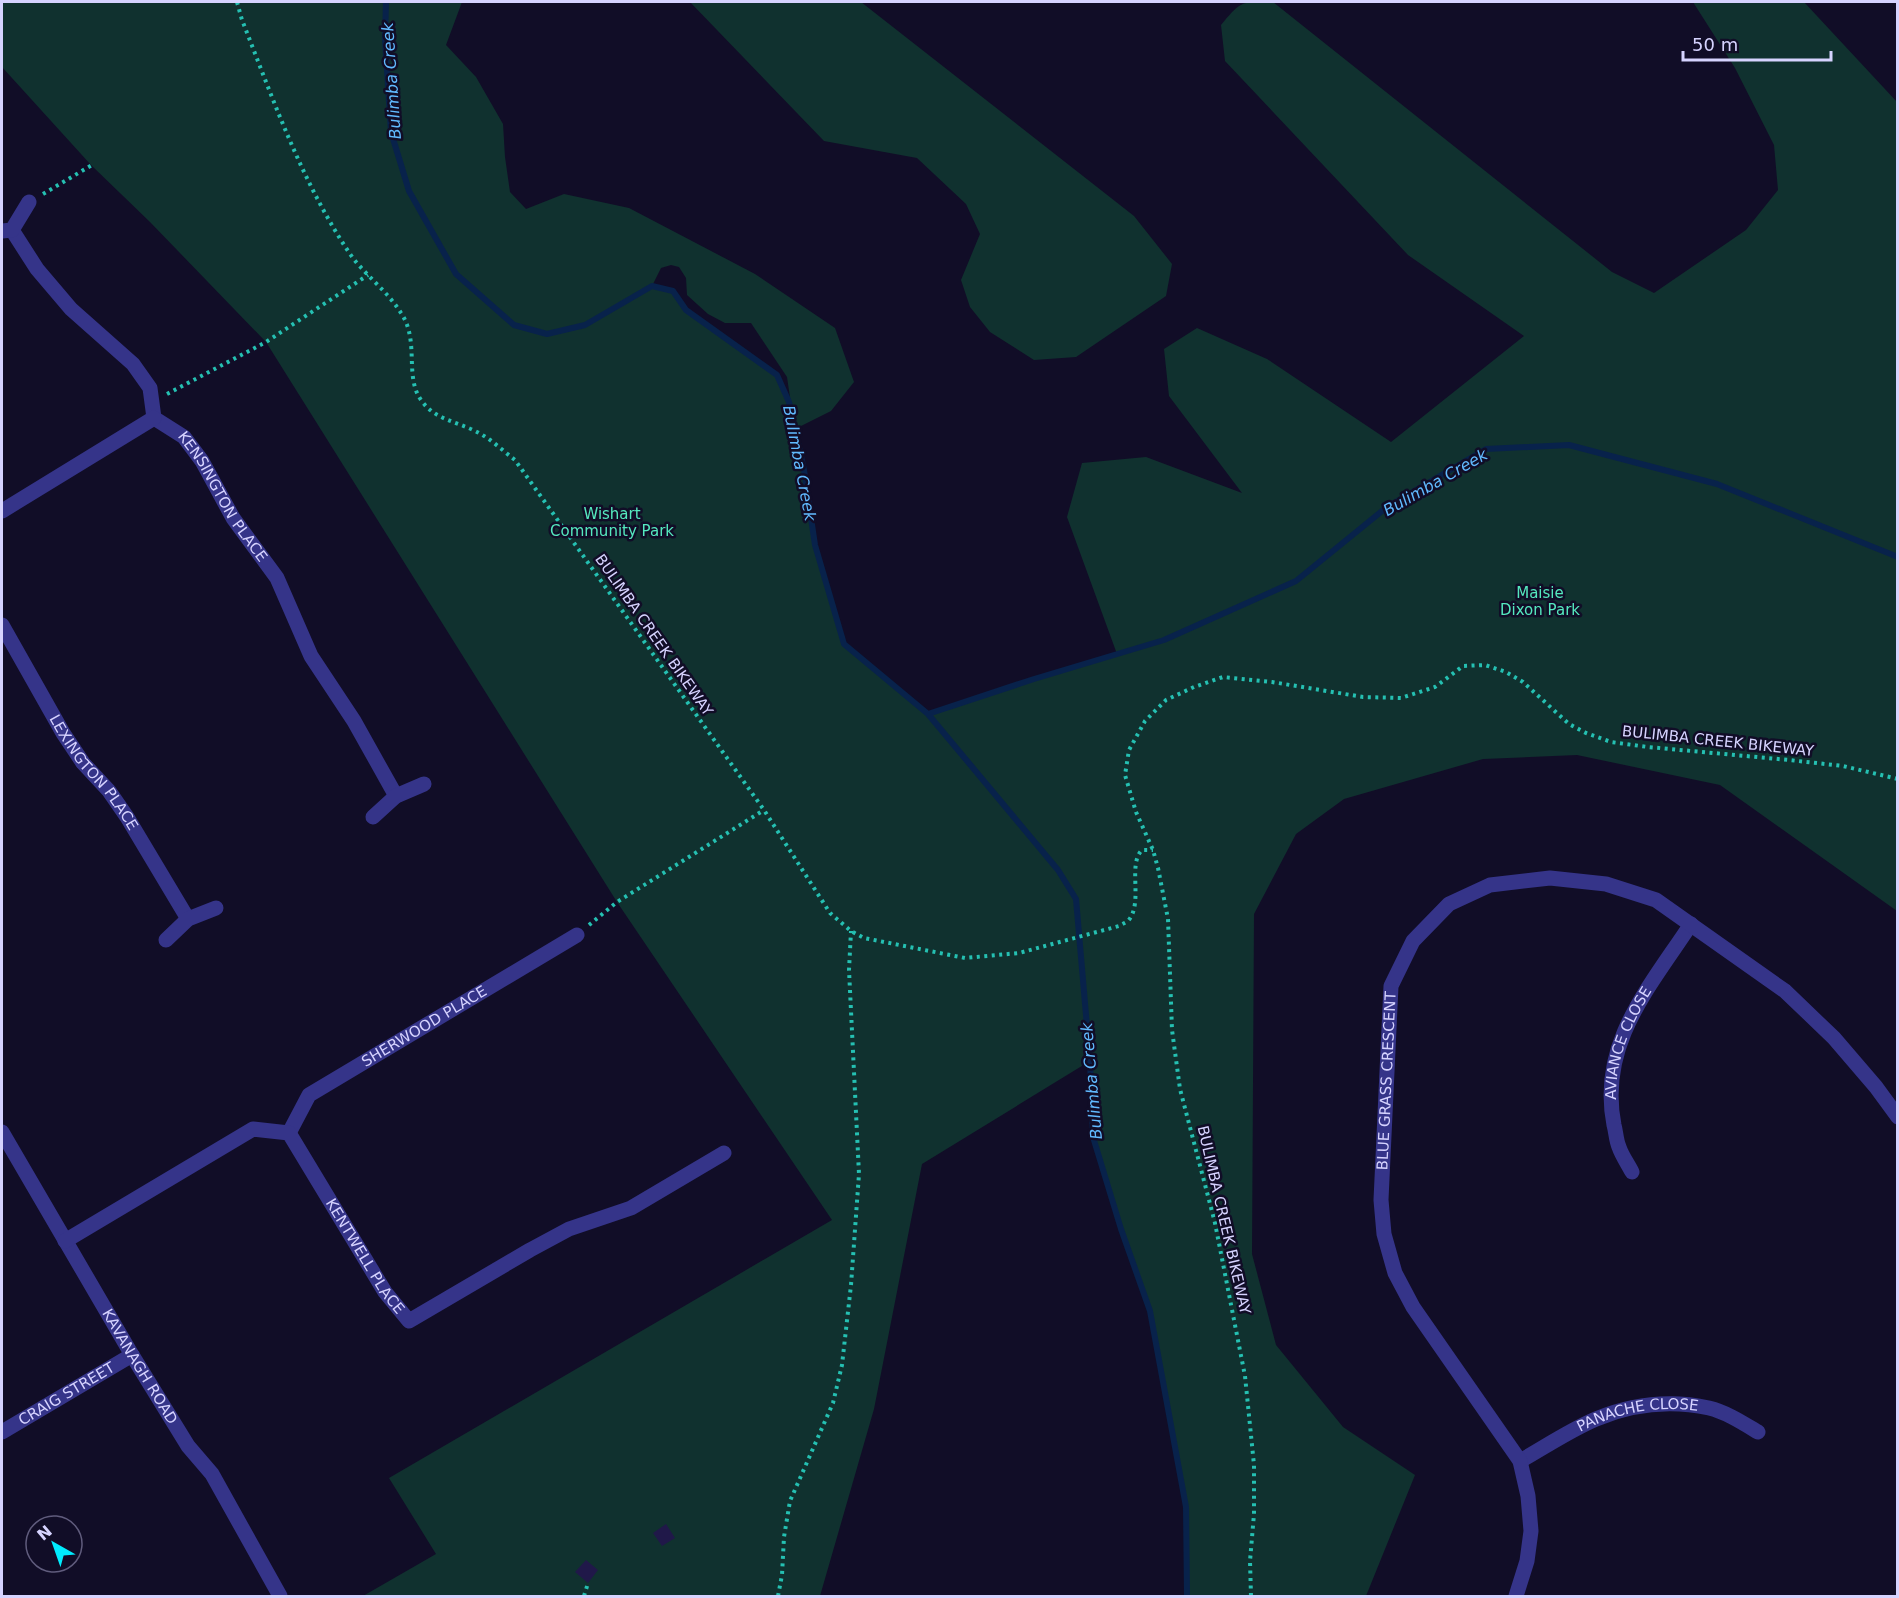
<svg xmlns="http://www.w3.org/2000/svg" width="1899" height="1598" viewBox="0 0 1899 1598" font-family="'DejaVu Sans',sans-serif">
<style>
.green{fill:#10312f;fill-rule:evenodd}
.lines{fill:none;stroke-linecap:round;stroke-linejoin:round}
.stream{stroke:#08224b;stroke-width:6}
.building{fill:#201849}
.path{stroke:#25c0b2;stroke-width:4;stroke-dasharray:3 4.5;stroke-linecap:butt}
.minor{stroke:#353489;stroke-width:15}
.labels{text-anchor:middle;stroke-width:5;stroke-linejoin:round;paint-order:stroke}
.street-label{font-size:15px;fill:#d6d3ff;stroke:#110d27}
.park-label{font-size:15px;fill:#55e9bf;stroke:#110d27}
.water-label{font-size:16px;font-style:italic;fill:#61baff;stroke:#110d27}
</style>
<rect width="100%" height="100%" fill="#110d27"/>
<path class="green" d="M2,2H462L446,45L476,77L503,124L505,157L510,192L526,209L564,194L629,208L755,274L835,328L854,382L831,411L795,429L804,470L815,545L844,644L928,714L1034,679L1117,654L1067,517L1082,463L1146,457L1242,493L1169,396L1164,349L1197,328L1267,359L1391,442L1524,336L1408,255L1225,61L1221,25C1242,0 1240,2 1273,2L1612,272L1654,293L1746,230L1778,190L1774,145L1735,68L1693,2H1804L1897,102V911L1720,785L1577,755L1483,759L1344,799L1296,834L1254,914L1252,1254L1276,1345L1343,1427L1415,1475L1366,1596H1187L1186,1507L1150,1311L1121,1229L1093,1137L1090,1061L922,1164L874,1409L820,1596H363L436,1554L389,1478L832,1220L617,902L266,342L150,222L91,165L2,67ZM671,265L679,267L686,278L687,295L708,314L725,323H751L787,377L792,411L777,375L686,310L673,291L652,286L661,268Z
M690,2H861L1134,216L1172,264L1166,296L1076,357L1034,360L990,332L970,307L961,280L980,234L966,204L917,158L824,141Z"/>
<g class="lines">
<path class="stream" d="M386,2L385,39L391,132L409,191L456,274L514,325L547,334L585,325L652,286L673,291L686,310L777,375L789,402L804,470L815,545L844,644L928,714L1058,870L1076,899L1090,1061L1093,1137L1121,1229L1150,1311L1186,1507L1187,1596
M928,714L1034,679L1164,640L1296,581L1387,507L1486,449L1569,445L1717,484L1898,557"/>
</g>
<path class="building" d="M666,1524L675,1538L662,1546L653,1533Z
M586,1560L598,1570L588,1583L575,1572Z"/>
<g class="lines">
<path class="path" d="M237,2L242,20C273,99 301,180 348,251C363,274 387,290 401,313C420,341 404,376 421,400C434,419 455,421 475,431C490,438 502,450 515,460L764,810L830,913L851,931L864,938L965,958L1019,953L1119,926C1122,924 1125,923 1128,921C1144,903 1127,865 1142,850H1153
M43,194L92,165
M167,394L266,342L368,275
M589,925L617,902L764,810
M584,1596L588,1583
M778,1596L782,1575L784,1537L790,1501L833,1403L842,1365L851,1285L859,1174L849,970L851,931
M1251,1596L1250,1561L1254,1514V1465L1245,1376L1215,1223L1180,1089L1172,1030L1168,919L1158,868L1153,850L1136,812L1125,775L1129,750L1145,721L1166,700L1194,687L1223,677L1272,682L1363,697L1401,698L1435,687L1463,666L1485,665L1506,672L1523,682L1569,724L1586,733L1611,742L1648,747L1789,760L1843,766L1898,779"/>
<g class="minor">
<path id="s1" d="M12,230L37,269L71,309L133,364L150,388L154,418L184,437L202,461L233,518L277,578L311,656L354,721L396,796"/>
<path d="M2,231L12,230L29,202"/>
<path d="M2,511L154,418"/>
<path id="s2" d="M2,625L63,733L83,763L109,791L127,817L188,919"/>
<path d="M373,817L396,796L424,784"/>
<path d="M166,940L188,919L216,908"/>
<path id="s3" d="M2,1132L132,1355L188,1446L212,1474L280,1596"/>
<path id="s4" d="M289,1133L309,1095L577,935"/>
<path id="s5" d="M1632,1172C1628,1164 1622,1156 1619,1147C1616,1140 1616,1132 1614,1125C1598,1044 1649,988 1691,924"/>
<path id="s6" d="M65,1241L253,1129L289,1133L385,1292L409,1321L530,1250L569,1229L631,1208L724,1153"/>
<path id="s7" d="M2,1432L132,1355"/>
<path id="s8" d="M1520,1461C1545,1447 1570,1430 1596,1419C1632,1404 1671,1400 1709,1408C1726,1412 1743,1423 1758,1432"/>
<path id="s9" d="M1516,1596L1527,1561L1531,1531L1528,1496L1520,1461L1413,1307L1395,1273L1384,1234L1381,1200L1391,986L1413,941L1449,904L1490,885L1550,878L1606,884L1656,900L1785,991L1834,1038L1876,1087L1898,1117"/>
</g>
</g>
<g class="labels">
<g class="street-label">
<text dy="5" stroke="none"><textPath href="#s1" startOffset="348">KENSINGTON PLACE</textPath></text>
<text transform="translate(654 635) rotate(55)" y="5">BULIMBA CREEK BIKEWAY</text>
<text transform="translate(1718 741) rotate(6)" y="5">BULIMBA CREEK BIKEWAY</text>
<text dy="5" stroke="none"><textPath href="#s2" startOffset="174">LEXINGTON PLACE</textPath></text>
<text dy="5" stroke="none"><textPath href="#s4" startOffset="177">SHERWOOD PLACE</textPath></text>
<text dy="5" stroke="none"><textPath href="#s5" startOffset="136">AVIANCE CLOSE</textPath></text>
<text dy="5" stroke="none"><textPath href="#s9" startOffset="558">BLUE GRASS CRESCENT</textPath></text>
<text transform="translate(1224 1220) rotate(77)" y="5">BULIMBA CREEK BIKEWAY</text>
<text dy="5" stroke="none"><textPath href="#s6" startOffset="400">KENTWELL PLACE</textPath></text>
<text dy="5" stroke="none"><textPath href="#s3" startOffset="272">KAVANAGH ROAD</textPath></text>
<text dy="5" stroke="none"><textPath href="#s7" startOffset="75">CRAIG STREET</textPath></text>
<text dy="5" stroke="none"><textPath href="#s8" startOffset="129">PANACHE CLOSE</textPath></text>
</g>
<g class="park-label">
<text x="612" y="519">Wishart<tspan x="612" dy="17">Community Park</tspan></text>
<text x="1540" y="598">Maisie<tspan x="1540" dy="17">Dixon Park</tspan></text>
</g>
<g class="water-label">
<text transform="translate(391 81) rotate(-94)" y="6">Bulimba Creek</text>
<text transform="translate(800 463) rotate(79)" y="6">Bulimba Creek</text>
<text transform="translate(1435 482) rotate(-30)" y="6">Bulimba Creek</text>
<text transform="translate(1091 1081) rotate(-95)" y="6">Bulimba Creek</text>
</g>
</g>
<rect width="1899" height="1598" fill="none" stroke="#d6d3ff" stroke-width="6"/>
<g transform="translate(54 1544) rotate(320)"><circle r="28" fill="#110d27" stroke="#605c7d" stroke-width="1.5"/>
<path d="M0-4.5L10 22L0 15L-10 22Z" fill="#00ecfe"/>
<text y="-9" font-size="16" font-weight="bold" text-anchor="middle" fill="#d6d3ff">N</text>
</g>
<path d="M1683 51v9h148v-9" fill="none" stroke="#d6d3ff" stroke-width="3"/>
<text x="1692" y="51" font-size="18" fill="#d6d3ff" stroke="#110d27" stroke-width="4.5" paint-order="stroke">50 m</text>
</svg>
